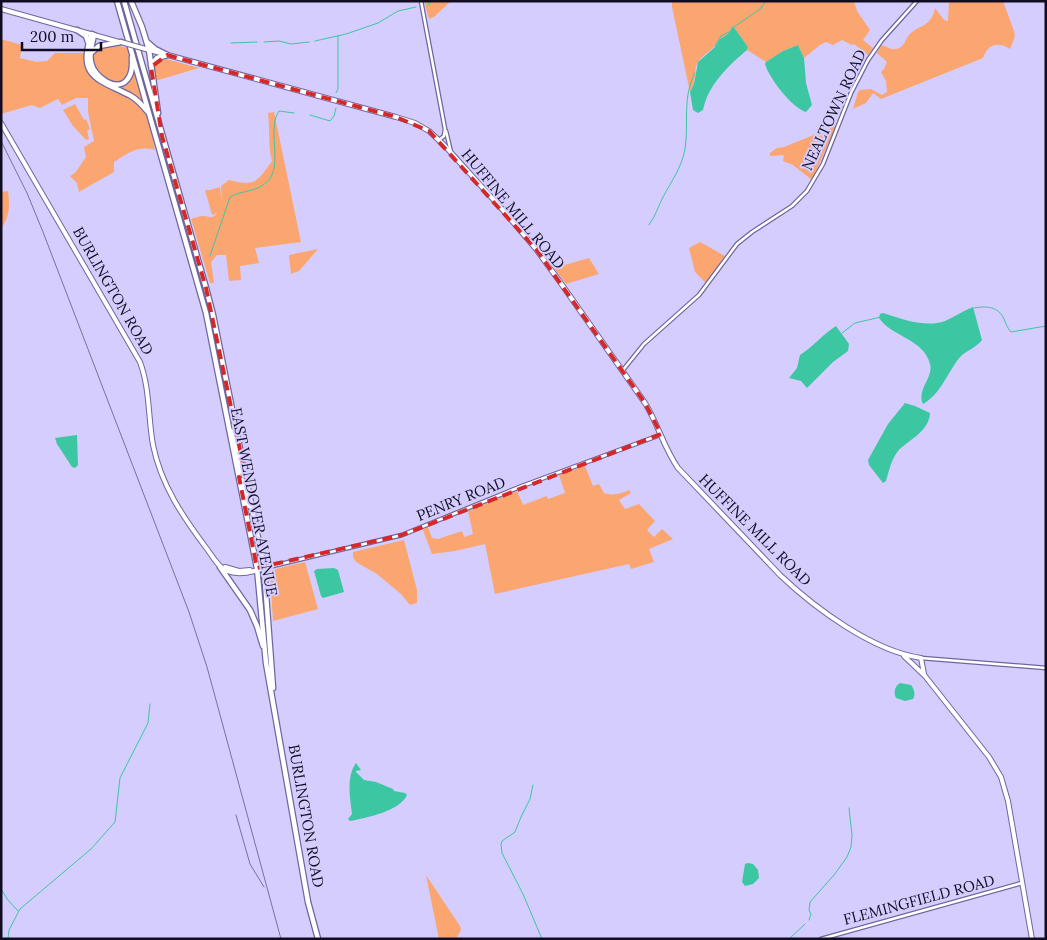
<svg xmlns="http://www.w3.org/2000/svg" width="1047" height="940" viewBox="0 0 1047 940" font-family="Lora,serif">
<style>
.green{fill:#fba571}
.water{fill:#3dc6a2}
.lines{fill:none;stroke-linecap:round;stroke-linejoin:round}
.stream{stroke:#3dc6a2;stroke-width:1}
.minor-casing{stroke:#70669e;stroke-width:5}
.major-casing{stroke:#70669e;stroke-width:6}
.highway-casing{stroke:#70669e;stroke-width:7}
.minor{stroke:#fff;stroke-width:2.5}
.major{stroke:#fff;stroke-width:4}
.highway{stroke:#fff;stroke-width:4.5}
.rail{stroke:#797397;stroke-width:1}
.major-bridge-casing{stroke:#70669e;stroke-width:6;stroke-linecap:butt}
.major-bridge{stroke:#fff;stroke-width:4}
.marked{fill:none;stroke:#d62828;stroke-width:4;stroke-dasharray:10 6;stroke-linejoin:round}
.labels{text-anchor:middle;stroke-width:4;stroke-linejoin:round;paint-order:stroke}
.street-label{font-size:15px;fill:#110c21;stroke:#d4cdfe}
</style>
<rect width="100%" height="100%" fill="#d4cdfe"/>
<path class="green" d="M424,1H451L434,17L429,19Z
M672,1H854L857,11L870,30L863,40L873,48L868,55L854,44L852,45L842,40L833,45L826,42L820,45L804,58L798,45L783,51L766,62L747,50L748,47L733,26L728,34L720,39L715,46L700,59L696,66L694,84L690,92L672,7Z
M949,1H1003L1014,31L1015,36L1010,49C999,42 988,43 983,58L881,99L873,93L866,103L853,109L858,92L860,90L871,89L882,95L887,92L886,81L881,72L884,69L887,62L877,53L881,45C887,46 890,50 896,49C904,48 905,40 909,35C919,24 931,28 935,8L944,20L948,21Z
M1,39L22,45L20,58L37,62L47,61L55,53H85C82,91 121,86 140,106C150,116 152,136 155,150C138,145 128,153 114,162V172L79,192L77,183L70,176L75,173L86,157L84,147L94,141L88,112V98H76L62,105L58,99L40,108L32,105L1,114Z
M114,45L128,48L130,65L128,76L120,82C104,83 91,70 93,54L100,47Z
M164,59H166L199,68L155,81V64L159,60Z
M133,72H135L145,105L112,85C123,85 130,84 133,72Z
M75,104L84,120L86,119L90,129L87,131L89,139L86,140L73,126L63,110Z
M274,112L301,242L255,248L259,263L240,266L241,280L229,281L226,255H217L211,262L214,283H210L191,219C194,218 199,216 203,216C209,216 212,220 217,213L212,215L205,190H210L220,187L222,204L221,186L229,180C255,187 257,182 272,161C268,146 270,130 268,113Z
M836,126L812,180L793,165L783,161L784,155L770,156V153L777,148L784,147Z
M8,191C10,204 10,217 1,228V192Z
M700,242L725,256L706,283L695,272L689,248Z
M318,249L299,271L291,274L289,255Z
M589,258L599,274L566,284L554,268Z
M585,466L593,486L599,484L604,493C612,496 621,494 629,490L631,493L619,500L625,509L639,504L655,521L647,530L654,537L662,529L673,539L649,549L654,562L631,569L629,564L495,594L485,544L455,551L432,554L423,530L428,527L432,538L438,539L462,531L464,537L473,534L468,511L517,491L523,505L547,496L548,499L565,493L559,475Z
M404,540L417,590V603L410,605L401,594L377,574L356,562L353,557V552Z
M305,562L318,609L273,621L270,572L279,568Z
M426,875L460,926L461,930L456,939H439Z"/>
<path class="water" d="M733,26L748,47L747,50C728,66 708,85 703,110L698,113L693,110L690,92L694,84L698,62L715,47L720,39L728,34Z
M798,45L804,58L806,83L812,105L806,112C792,108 769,78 765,64L766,62L783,51Z
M973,307L982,340C976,348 967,350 960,357C947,373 941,394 923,404C916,390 934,377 930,364C924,339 892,337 879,318L880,314L883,313C902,319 925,328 945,321C954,317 963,311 973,307Z
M836,326L849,344L848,351L833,362L807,388L801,381L789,378L797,368L800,355C814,346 823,334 836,326Z
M905,403L915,406L930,413C929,432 909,439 898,451C891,460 889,471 886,481L883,483L869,465L868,460L888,424Z
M77,435L78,465L75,468L72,467L57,444L55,438Z
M334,568L338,570L344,592L323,598L321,596L314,571L317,569Z
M900,683L911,685C914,689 916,694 913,699L905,701L896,698C893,692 895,686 900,683Z
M356,763L361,770L356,771V772L364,780L376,782L393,789L394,791L405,793L407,795C400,811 366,818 350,821L348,819L352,814C350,798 346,777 356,763Z
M748,863L753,864L758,870L759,878L753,884L745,886L742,882L745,864Z"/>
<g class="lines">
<path class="stream" d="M428,5L432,1
M734,27L760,9L766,1
M315,41L346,34L378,23L398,11L416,7
M264,42L279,41L291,44L309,42
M231,43L257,42
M715,46L721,36L729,32
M336,93L338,89V36
M310,115L330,121L334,116L336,108
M649,225C655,217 658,207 663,197C671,182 682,167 685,149C689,123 682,97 695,73
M210,256L230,197C240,191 253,192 263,185C287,170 265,131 279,111L294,113
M974,308C985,306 997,306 1003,317C1006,323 1007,328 1011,332L1046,326
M842,333L855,323L881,317
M533,785L530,799L521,817L515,832L502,841L501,844L502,853L523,894L542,939
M1,889L8,900L18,911
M809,920L811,914L809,910L810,902L834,875L847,857L851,847L852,835L849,808
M8,939L9,930L20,909L91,849L115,822L120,778L148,723L150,704
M789,939L805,924"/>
<defs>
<path id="minor" d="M421,1L445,129L444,136L439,140
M446,131L451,152
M623,370L644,344L699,295L737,244L752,232L792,206L807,191L823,164L851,93L868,60L882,40L917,1
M264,568L402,535L522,486L660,435
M921,658L1046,668
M821,939L1022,883"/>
<path id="major" d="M1,9L119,42
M142,48L396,117L415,123L429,131L445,146L502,209L536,249L560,282L645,403C658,424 664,448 678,468L781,576C816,609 873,651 921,658
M1,123L140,362C150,389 148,417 153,445C161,485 183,517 207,549C213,557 218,567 227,571C239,576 253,572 264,568
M225,567L239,571L250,570
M904,656L925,676L989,757L1001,777L1008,801L1032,939
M921,658L924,674"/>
<path id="highway" d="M117,1L206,313L257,568L266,663L308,902L318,939
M124,1L206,288L213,315L264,568L273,688
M131,1L142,27L149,50L158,113
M77,30L86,36L88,42
M92,34C75,78 101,80 131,96C138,100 143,106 148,112
M94,35C92,43 89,54 91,62C93,77 119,95 129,77C133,71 132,64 132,57
M147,42L155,49L167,55
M92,52L99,46L121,42
M151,65L157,58L167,55
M231,431L241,470L245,476
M240,478L243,482L249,506
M220,567L250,610L257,626L263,646"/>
</defs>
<use href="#minor" class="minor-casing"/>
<use href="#major" class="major-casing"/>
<use href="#highway" class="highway-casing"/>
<use href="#minor" class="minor"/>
<use href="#major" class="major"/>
<use href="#highway" class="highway"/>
<path class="rail" d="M1,141L27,193L43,232L189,612L207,667L281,939
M236,815L250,864L264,887"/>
<defs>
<path id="major-bridge" d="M121,42L142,48"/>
</defs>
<use href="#major-bridge" class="major-bridge-casing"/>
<use href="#major-bridge" class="major-bridge"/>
</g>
<path class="marked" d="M167,55L396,117L429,131L536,249L645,403L661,434L402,535L257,568L239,477L247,483L206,288L162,136L151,67Z"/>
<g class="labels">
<g class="street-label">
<text transform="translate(834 110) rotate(-65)" y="5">NEALTOWN ROAD</text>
<text transform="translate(513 209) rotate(50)" y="5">HUFFINE MILL ROAD</text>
<text transform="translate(113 291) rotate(60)" y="5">BURLINGTON ROAD</text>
<text transform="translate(461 499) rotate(-22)" y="5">PENRY ROAD</text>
<text transform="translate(254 502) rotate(79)" y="5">EAST WENDOVER AVENUE</text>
<text transform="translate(755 530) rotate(45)" y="5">HUFFINE MILL ROAD</text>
<text transform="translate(306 816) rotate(80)" y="5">BURLINGTON ROAD</text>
<text transform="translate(919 900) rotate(-15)" y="5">FLEMINGFIELD ROAD</text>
</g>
</g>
<rect width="1047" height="940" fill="none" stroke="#110c21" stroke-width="5"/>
<path d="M22 42v8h79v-8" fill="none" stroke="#110c21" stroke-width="2.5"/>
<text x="30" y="42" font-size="15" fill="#110c21" stroke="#d4cdfe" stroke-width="4" paint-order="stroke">200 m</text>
</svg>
